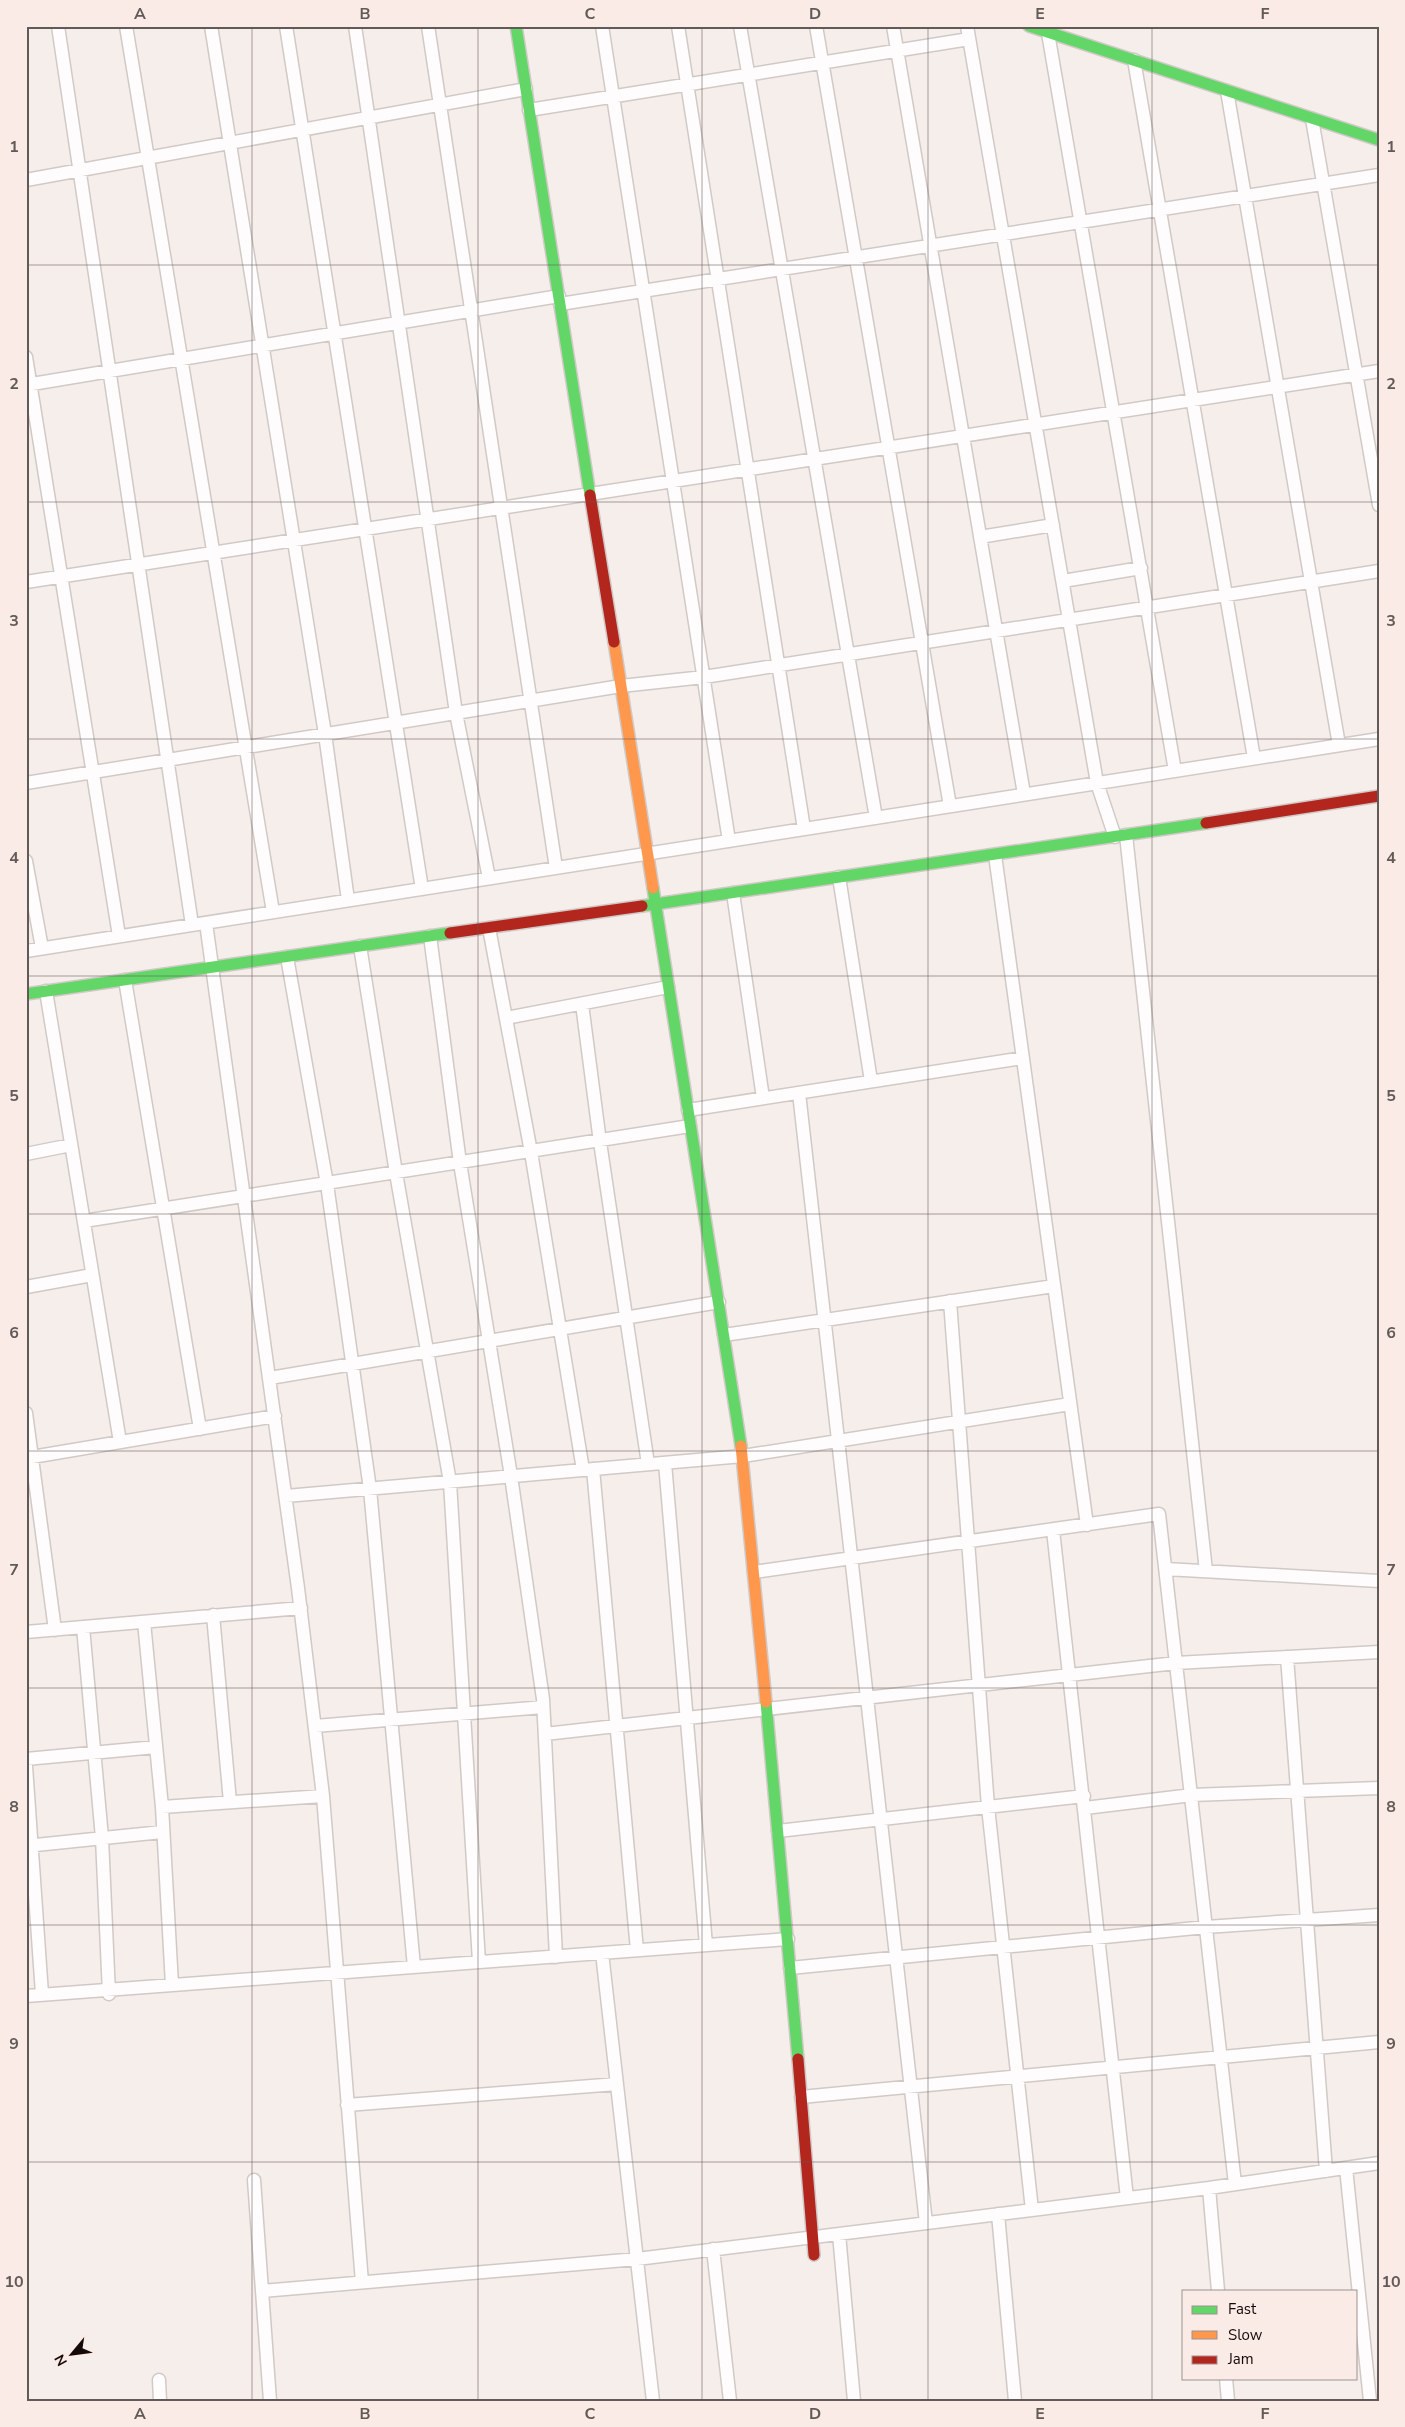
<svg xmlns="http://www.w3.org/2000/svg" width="1405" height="2427" viewBox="0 0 1405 2427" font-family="'Nunito Sans',sans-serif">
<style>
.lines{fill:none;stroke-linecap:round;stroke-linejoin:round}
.street-casing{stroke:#d1c9c6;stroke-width:15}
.fast-casing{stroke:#d1c9c6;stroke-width:14}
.slow-casing{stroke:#d1c9c6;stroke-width:14}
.jam-casing{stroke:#d1c9c6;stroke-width:14}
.street{stroke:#fefcfc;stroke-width:12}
.fast{stroke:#63d668;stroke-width:11}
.slow{stroke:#ff974d;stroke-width:11}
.jam{stroke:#b3261e;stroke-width:11}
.grid{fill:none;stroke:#625a57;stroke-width:1;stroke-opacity:0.55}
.neatline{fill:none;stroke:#625a57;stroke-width:2}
.grid-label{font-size:16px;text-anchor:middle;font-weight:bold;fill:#625a57}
</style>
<rect width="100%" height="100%" fill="#f6eeeb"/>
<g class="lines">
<defs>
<path id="street" d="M58,26L192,925
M126,26L273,912
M211,26L325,734L348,900
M286,26L422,889
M355,26L456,713L489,878
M428,26L556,868
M602,26L729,841
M678,26L804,829
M740,26L876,818
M816,26L950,806
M893,26L1024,794
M967,26L1097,783L1115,837
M1048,33L1175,771
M1134,60L1254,758
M1227,91L1339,745
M529,110L969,39
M1312,119L1379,505
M26,180L526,89
M560,304L1379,175
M26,357L119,936
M26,385L559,296
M980,537L1053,525
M1063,581L1141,568
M26,582L1379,371
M26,783L621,686L704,677L1379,571
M1126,835L1206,1571
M995,855L1087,1525
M26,861L42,948
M839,877L871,1081
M733,893L763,1098
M206,923L298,1588L323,1796L362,2282
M489,928L531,1152L583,1470
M430,936L460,1163L511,1476L543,1699L556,1957
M360,946L396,1173L450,1482L479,1962
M26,951L1379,739
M287,957L327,1184L370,1489L414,1967
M125,980L200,1429
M46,991L120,1442
M582,1004L600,1142L648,1464
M506,1018L668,987
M799,1093L926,2223
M688,1110L1023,1058
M26,1154L71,1145
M84,1221L690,1126
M26,1287L92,1275
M950,1301L988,1807L1032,2210
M724,1335L1054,1286
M270,1378L719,1302
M26,1413L55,1630
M26,1458L275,1416
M665,1463L706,1945
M593,1469L637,1950
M286,1496L743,1456L1070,1404
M1053,1530L1127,2198
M1166,1569L1379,1581
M754,1572L1159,1514L1235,2184
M213,1615L230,1802
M144,1622L162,1807L172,1985
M83,1627L102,1838L109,1994
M26,1632L301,1608
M1287,1657L1326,2171
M315,1726L543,1707
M545,1734L1176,1663L1379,1652
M26,1759L156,1747
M26,1766L42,1994
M162,1807L323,1796
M1085,1808L1192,1795L1379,1788
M778,1831L1084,1796
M26,1846L162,1832
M602,1953L653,2401
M790,1968L1206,1927L1379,1915
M26,1996L788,1939
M801,2097L1379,2042
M347,2105L617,2084
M1346,2168L1370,2401
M254,2180L270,2401
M1209,2188L1218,2291
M998,2214L1015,2401
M839,2234L854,2401
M713,2249L730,2401
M262,2291L637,2259L1209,2188L1379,2163
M1226,2378L1228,2401
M159,2380L160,2401"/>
<path id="fast" d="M516,26L590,495
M1029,26L1379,140
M653,888L741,1446
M642,906L1206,823
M26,994L450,933
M766,1702L798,2059"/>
<path id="slow" d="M614,642L653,888
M741,1446L766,1702"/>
<path id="jam" d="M590,495L614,642
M1206,823L1379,796
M450,933L642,906
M798,2059L814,2255"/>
</defs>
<use href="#street" class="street-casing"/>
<use href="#fast" class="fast-casing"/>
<use href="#slow" class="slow-casing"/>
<use href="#jam" class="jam-casing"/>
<use href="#street" class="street"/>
<use href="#fast" class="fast"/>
<use href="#slow" class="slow"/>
<use href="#jam" class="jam"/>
</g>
<path class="grid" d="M252,26V2401M478,26V2401M702,26V2401M928,26V2401M1152,26V2401M26,265H1379M26,502H1379M26,739H1379M26,976H1379M26,1214H1379M26,1451H1379M26,1688H1379M26,1925H1379M26,2162H1379"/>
<rect width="1405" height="2427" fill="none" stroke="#fbebe7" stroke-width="55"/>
<rect x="1182" y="2290" width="175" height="90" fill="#fbebe7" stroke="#9e918e"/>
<rect x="1192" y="2306" width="25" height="8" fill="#63d668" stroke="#9e918e"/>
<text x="1228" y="2314" font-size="15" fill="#130a08">Fast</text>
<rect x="1192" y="2331" width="25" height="8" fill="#ff974d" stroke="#9e918e"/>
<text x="1228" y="2340" font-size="15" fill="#130a08">Slow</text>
<rect x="1192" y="2356" width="25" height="8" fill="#b3261e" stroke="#9e918e"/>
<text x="1228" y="2364" font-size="15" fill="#130a08">Jam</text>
<g transform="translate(72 2354) rotate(241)" stroke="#fbebe7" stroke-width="4" paint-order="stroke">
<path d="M0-4L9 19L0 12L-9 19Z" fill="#130a08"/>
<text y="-8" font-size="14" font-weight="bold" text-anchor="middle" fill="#130a08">N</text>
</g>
<rect x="28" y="28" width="1350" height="2372" class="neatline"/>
<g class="grid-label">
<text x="140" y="19">A</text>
<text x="365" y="19">B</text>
<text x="590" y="19">C</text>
<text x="815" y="19">D</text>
<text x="1040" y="19">E</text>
<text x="1265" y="19">F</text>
<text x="14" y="152">1</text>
<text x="1391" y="152">1</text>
<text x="14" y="389">2</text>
<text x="1391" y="389">2</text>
<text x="14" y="626">3</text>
<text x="1391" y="626">3</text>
<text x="14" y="863">4</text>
<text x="1391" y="863">4</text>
<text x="14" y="1101">5</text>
<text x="1391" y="1101">5</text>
<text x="14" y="1338">6</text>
<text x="1391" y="1338">6</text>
<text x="14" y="1575">7</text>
<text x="1391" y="1575">7</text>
<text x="14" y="1812">8</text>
<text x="1391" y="1812">8</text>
<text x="14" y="2049">9</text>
<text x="1391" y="2049">9</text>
<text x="14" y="2287">10</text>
<text x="1391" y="2287">10</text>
<text x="140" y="2419">A</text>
<text x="365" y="2419">B</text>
<text x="590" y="2419">C</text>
<text x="815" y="2419">D</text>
<text x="1040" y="2419">E</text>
<text x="1265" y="2419">F</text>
</g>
</svg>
